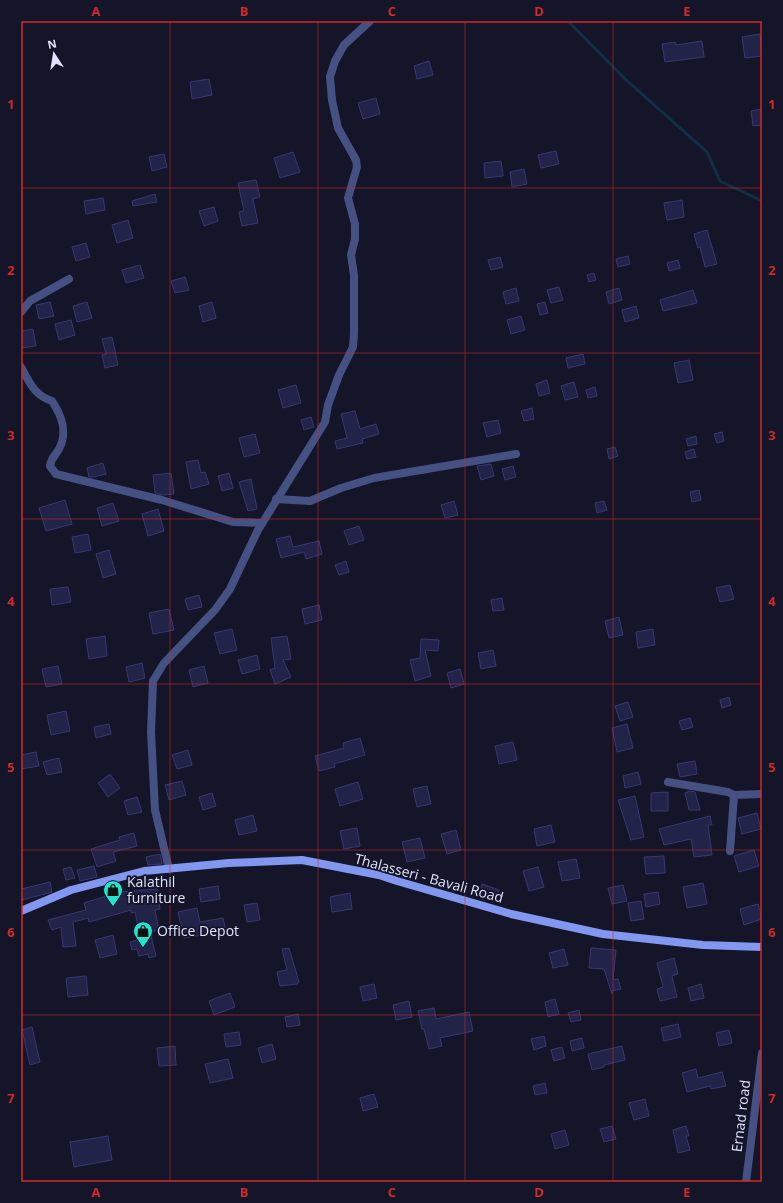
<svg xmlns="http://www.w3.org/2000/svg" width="783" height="1203" viewBox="0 0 783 1203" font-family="'Open Sans',sans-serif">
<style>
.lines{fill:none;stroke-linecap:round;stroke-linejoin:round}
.stream{stroke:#122f45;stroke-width:3}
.building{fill:#222348;stroke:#373871}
.minor{stroke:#455083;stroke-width:8}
.tertiary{stroke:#455083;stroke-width:8}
.secondary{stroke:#8297f0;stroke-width:8}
.grid{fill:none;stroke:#d62828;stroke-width:1;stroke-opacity:0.55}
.labels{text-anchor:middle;stroke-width:3.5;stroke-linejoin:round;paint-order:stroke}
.street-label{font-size:14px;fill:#e0e3fb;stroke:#141529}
.poi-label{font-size:14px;fill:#e0e3fb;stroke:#141529;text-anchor:start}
.neatline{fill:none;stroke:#d62828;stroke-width:1.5}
.grid-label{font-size:13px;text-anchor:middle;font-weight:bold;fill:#d62828}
</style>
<rect width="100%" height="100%" fill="#141529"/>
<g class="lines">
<path class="stream" d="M568,21L624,78L707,152L720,181L762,201"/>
</g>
<path class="building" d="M760,34L762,56L745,58L742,37Z
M702,41L704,57L665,62L662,44L675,42L676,45Z
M429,61L433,75L417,79L414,66Z
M209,79L212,95L192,99L190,82Z
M376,98L380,114L363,119L358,103Z
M762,109V125L753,126L751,111Z
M556,151L559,164L541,168L538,155Z
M293,152L300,172L280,178L274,158Z
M164,154L167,167L152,171L149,157Z
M501,161L503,176L485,178L484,163Z
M524,169L527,184L512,187L510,172Z
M256,180L260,197L253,199L258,223L242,226L239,212L244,211L238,183Z
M155,194L157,202L133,206L132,201Z
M103,198L105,210L86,214L84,201Z
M682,200L684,217L667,220L664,203Z
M214,207L218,221L204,226L199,211Z
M128,220L133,238L117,243L112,225Z
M707,230L717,264L705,267L700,247L698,248L694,234Z
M86,243L90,257L76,261L72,247Z
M628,256L630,264L618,267L616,259Z
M500,257L503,267L491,270L488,260Z
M678,260L680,268L669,271L667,263Z
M140,265L144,278L126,283L122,270Z
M594,273L596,280L589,282L587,275Z
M185,277L189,290L175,293L171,281Z
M559,287L563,300L551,303L547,290Z
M516,288L519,301L506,304L503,292Z
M619,288L622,300L609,304L606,292Z
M693,290L697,303L663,311L660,300Z
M50,302L54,316L39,319L36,305Z
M87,302L92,318L77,322L73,306Z
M212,302L216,318L203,322L199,306Z
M545,302L548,313L540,315L537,304Z
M636,306L639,318L625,322L622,310Z
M521,316L525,330L511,334L507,320Z
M71,320L75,335L59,340L55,324Z
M33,329L36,346L21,348V331Z
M112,337L118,365L105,368L102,355L106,354L102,339Z
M583,354L585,364L568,368L566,358Z
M689,360L693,380L678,383L674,363Z
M547,380L550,393L539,396L536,384Z
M574,382L578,397L565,400L561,386Z
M296,385L301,403L283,408L278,390Z
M595,387L597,396L588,398L586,390Z
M532,408L534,419L524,421L521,411Z
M355,411L360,429L376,424L379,434L362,439L363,443L337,449L335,441L347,438L341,414Z
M311,417L314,427L304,430L301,420Z
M498,420L501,433L487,437L483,423Z
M722,432L724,441L717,443L714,434Z
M255,434L260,453L244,457L239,438Z
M696,436L697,444L688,446L686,439Z
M615,447L618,456L609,459L607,449Z
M694,449L696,457L687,459L685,452Z
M198,460L201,473L205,472L209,484L191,489L186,462Z
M103,463L106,474L93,477H89L87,468Z
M491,464L494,476L481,480L477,466Z
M513,466L516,477L505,480L502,469Z
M171,473L174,494L164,495L155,493L153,475Z
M229,473L233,488L222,491L218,476Z
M251,479L257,509L248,511L239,482Z
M699,490L701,500L692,502L690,492Z
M65,500L72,524L46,531L39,508Z
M454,501L458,515L445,518L441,505Z
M604,501L607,510L597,513L595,503Z
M113,503L119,521L102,526L97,508Z
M158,509L164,531L148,536L142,514Z
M359,526L364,540L349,545L344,531Z
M88,534L91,550L75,553L72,537Z
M290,536L293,547L319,541L322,554L306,559L304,552L281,558L276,539Z
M109,550L116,574L103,578L96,554Z
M346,561L349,572L339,575L335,565Z
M730,585L734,599L720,602L716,588Z
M68,587L71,602L52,605L50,589Z
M199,595L202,607L188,610L185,599Z
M502,598L504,610L493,611L491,600Z
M319,605L322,620L305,624L302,609Z
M169,609L174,630L153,634L149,613Z
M619,617L623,635L609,638L605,621Z
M232,629L237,650L220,654L214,633Z
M653,629L655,645L638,648L636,632Z
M105,636L107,656L89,659L86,639Z
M287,636L291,659L283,660L291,677L275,684L270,670L275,668L271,638Z
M421,639L439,640L438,651L425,650L431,676L415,681L410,660L420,658Z
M493,650L496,666L481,669L478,653Z
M257,655L260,669L242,674L238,660Z
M142,663L145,678L129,682L126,667Z
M58,666L62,684L46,687L42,669Z
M204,666L208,683L193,687L189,670Z
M460,669L464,684L451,688L447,673Z
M729,697L731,705L722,708L720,700Z
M628,702L633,717L620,721L615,706Z
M66,711L70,731L51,735L47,715Z
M690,718L693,727L682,730L679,721Z
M109,724L111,734L96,738L94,727Z
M627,724L633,748L617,752L612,728Z
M360,738L365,755L334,764L335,767L319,771L315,756L344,748L343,743Z
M513,742L517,760L499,764L495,746Z
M188,750L192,765L177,769L172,755Z
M36,752L39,766L21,769V755Z
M59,758L62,772L47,775L43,762Z
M695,761L697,774L680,777L677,764Z
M638,772L641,784L625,788L623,776Z
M110,774L120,788L108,797L98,783Z
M182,781L186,795L169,800L165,785Z
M358,782L363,799L340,806L335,789Z
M427,786L431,804L417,807L413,789Z
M690,791L695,792L700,810H689L685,793Z
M668,792V811H651V793Z
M212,793L216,806L203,810L199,797Z
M635,796L644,837L631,840L618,800Z
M137,797L142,812L128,815L124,801Z
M757,813L761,829L742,834L738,818Z
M253,815L257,831L239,835L235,820Z
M710,816L712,825H708L712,855L694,857L691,839L664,845L659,829Z
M551,825L555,842L537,846L534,829Z
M357,828L360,846L344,849L340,831Z
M456,830L461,850L447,854L441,834Z
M134,833L137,846L113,852L116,861L97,867L91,849L120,840L119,837Z
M420,838L425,858L407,862L402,842Z
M754,850L759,866L739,872L734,856Z
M160,854L162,864L148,865L146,857Z
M664,856L665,873L646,874L644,857Z
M576,859L580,878L562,881L558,862Z
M94,866L97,877L80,881L77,870Z
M71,867L75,878L66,880L63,869Z
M538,867L544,887L529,891L523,871Z
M50,882L52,892L22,900L21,889Z
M703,883L707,904L687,908L683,887Z
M482,884L499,890L495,901L478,895Z
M623,885L627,901L612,904L608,888Z
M218,886L220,899L201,902L199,889Z
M157,889L160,909L155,910L159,930L150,932L156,956L149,958L148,954L139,956L137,949L132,950L130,942L141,939L135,912L131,913V910L89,922L88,918L73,922L76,946L63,947L61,927L52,930L48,920L86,910L84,903L119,892Z
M658,892L660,904L646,907L644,894Z
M350,893L352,909L332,912L330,897Z
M641,901L644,919L631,921L628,903Z
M257,903L260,920L247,922L244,905Z
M758,904L762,919L744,925L740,909Z
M197,908L200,922L223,918L226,931L184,938L178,912Z
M113,935L117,954L100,958L95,940Z
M289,948L299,982L297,984L280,986L277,972L287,970L282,949Z
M591,948L616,950L613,980L618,979L621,989L612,991V994L604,969L589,968Z
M564,949L568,965L553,968L549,953Z
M674,958L678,974L672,976L677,997L660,1001L657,989L663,987L657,963Z
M86,976L88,995L68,997L66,978Z
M374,984L377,998L363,1001L360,987Z
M701,984L704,998L691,1001L688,988Z
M230,993L235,1007L214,1015L209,1001Z
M555,999L559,1014L548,1017L545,1002Z
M409,1001L412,1017L396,1020L393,1005Z
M434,1008L436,1019L469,1012L473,1031L440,1038L442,1046L429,1049L424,1029H422L418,1011Z
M579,1010L581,1020L571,1022L568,1013Z
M298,1014L300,1025L287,1027L285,1017Z
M678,1024L681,1037L664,1041L661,1028Z
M32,1027L40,1062L30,1065L22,1030Z
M729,1030L732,1043L719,1046L716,1033Z
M239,1032L241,1045L226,1047L224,1034Z
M544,1036L546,1046L534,1050L531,1039Z
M582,1038L584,1048L572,1051L570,1041Z
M272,1044L276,1059L262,1063L258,1048Z
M175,1046L176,1065L159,1066L157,1048Z
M622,1046L625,1060L604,1065V1067L592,1070L588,1054Z
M562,1047L565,1058L554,1061L551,1050Z
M228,1059L233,1078L210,1083L205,1064Z
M696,1069L698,1078L722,1072L726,1086L711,1089L710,1086L687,1092L682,1073Z
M545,1083L547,1093L535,1095L533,1086Z
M374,1094L378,1107L363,1111L360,1098Z
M645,1099L649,1116L634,1120L629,1103Z
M612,1126L616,1139L604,1142L600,1129Z
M686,1126L689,1136H686L690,1150L678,1153L673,1130Z
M565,1130L569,1145L555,1149L551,1134Z
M108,1136L112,1160L74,1167L70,1142Z"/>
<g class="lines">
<path class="minor" d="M21,312L30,301L69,279
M21,367C30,383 34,395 52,401C62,416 68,432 59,449C55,456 51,458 50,466L56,474L162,500L233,522L262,523
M276,499L310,501L341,488L374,478L516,454
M668,782L728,792L734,795L762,794
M730,851L734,795
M746,1182L762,1053"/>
<path class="tertiary" d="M169,869L155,810L151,732L153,681L164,663L215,610L230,589L258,530L325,422L328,405L339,375L353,347L354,333V275L351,255L355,239V224L348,198L357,167L356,160L338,128L332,100L330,77L335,61L344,45L370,21"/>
<path class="secondary" d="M21,911L71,890L144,871L229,863L302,860L379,875L397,881L511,914L603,934L703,945L762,947"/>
</g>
<path class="grid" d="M170,21V1182M318,21V1182M465,21V1182M613,21V1182M21,188H762M21,353H762M21,519H762M21,684H762M21,850H762M21,1015H762"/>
<defs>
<symbol id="shop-pin" viewBox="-11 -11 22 30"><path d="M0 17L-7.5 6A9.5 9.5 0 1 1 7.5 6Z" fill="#22e5cf" stroke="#141529"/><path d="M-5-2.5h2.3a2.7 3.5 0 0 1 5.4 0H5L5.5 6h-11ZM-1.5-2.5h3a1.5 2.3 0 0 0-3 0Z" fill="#111"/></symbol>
</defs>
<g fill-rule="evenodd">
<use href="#shop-pin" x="102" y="879" width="22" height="30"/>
<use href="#shop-pin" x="132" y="920" width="22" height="30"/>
</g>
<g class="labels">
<g class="street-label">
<text transform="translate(429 878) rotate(15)" y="5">Thalasseri - Bavali Road</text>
<text transform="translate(741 1116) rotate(-83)" y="5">Ernad road</text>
</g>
<g class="poi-label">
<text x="127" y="887">Kalathil<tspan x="127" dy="16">furniture</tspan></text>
<text x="157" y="936">Office Depot</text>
</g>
</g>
<rect width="783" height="1203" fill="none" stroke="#141529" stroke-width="44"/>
<g transform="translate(54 54) rotate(348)" stroke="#141529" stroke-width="3" paint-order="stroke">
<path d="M0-3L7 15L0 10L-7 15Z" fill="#e0e3fb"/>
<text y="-6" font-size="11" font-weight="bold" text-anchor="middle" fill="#e0e3fb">N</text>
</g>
<rect x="22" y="22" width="739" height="1159" class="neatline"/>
<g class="grid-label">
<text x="96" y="16">A</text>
<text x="244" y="16">B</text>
<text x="392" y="16">C</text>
<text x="539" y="16">D</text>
<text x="687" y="16">E</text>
<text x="11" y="109">1</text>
<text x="772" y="109">1</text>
<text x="11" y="275">2</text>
<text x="772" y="275">2</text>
<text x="11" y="440">3</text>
<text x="772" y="440">3</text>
<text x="11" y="606">4</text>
<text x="772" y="606">4</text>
<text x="11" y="772">5</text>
<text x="772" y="772">5</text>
<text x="11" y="937">6</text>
<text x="772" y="937">6</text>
<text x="11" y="1103">7</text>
<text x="772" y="1103">7</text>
<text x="96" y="1197">A</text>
<text x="244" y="1197">B</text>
<text x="392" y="1197">C</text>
<text x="539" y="1197">D</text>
<text x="687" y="1197">E</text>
</g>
</svg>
